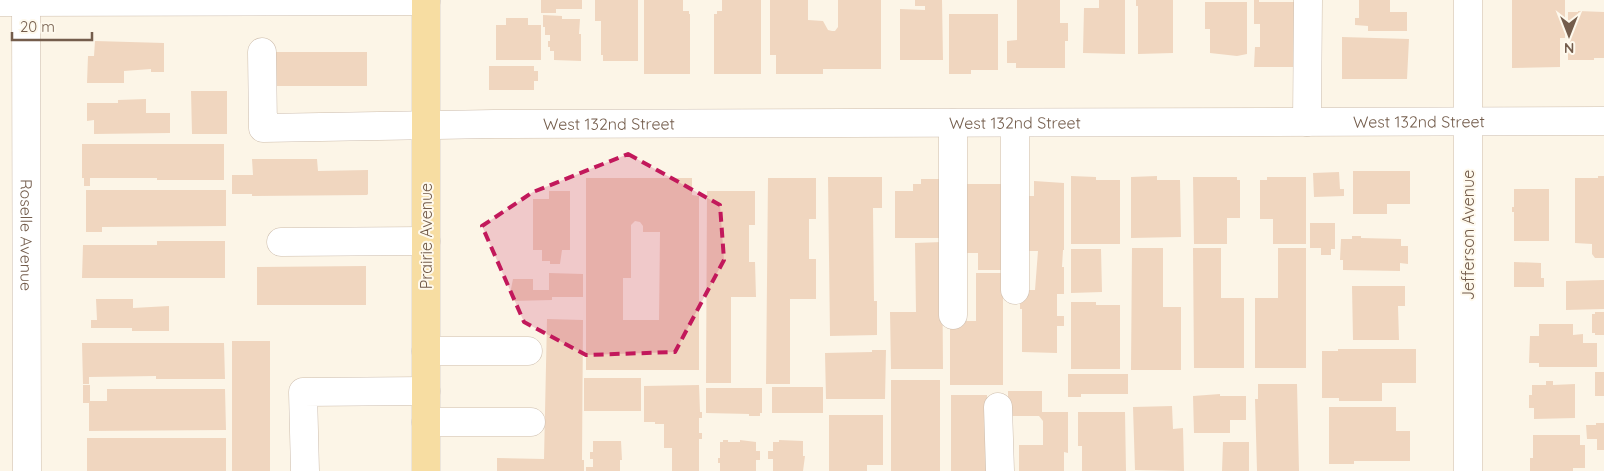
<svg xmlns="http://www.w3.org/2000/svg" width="1604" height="471" viewBox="0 0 1604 471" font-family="Quicksand,sans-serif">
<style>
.building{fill:#f0d6bf;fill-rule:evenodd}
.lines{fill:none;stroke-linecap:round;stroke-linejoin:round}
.minor-casing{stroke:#cdbdad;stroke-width:29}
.major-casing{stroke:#dbd5d0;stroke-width:29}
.minor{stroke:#fff;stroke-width:28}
.major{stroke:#f7dda2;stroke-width:28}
.marked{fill:#c2185b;fill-opacity:0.2;stroke:#c2185b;stroke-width:4;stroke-dasharray:10 6;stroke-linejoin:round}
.labels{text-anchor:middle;stroke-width:4;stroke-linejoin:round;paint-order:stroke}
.street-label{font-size:16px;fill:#745d4c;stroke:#fef9ed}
</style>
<rect width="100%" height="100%" fill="#fcf5e7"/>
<path class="building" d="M541,0H582V9H556V13H541Z
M595,0H638V61H603V55H601V21H595Z
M644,0H683V11H689V14H690V74H644Z
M722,0H761V74H714V14H717V11H722Z
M770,0H808V20L823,21L828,30L832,31H835L838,27V0H881V69H823V74H776V55H770Z
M915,0H942L943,60H900V9L925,10V6H915Z
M1017,0H1060V23H1068V41H1065V68H1016V63H1007V41L1017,40Z
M1099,0H1125V54L1083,53L1084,8H1099Z
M1136,0H1173V53L1138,54V6H1136Z
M1254,0H1259V2H1302L1299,67H1254L1255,47H1260V24H1254Z
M1359,0H1390V12H1407V31H1368V26L1355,25V18H1359Z
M1512,0H1565V38H1560V67L1512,68Z
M1205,2H1247V54L1237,56L1210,53V29H1205Z
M1578,11L1604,12V58H1594V60H1568V12H1578Z
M949,14H998V70H971V74H949Z
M543,15L562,16V19H580L579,34H581V61L554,60V51H550V47H548V41H550V35H545V27H543Z
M506,18H528V25H541V60H496V25H506Z
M1342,37L1409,39L1407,79H1342Z
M95,41L164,43V72H151V69L124,71V83H87L88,56H94Z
M269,52H367V86H269Z
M489,66H534V71H538V81H534V90H489Z
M191,91H227V134H192Z
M146,99V113H170V133L94,134V120L87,121V103H118V100Z
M82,144H224V180H157V178H90V186H84V178H82Z
M252,159H317L318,171L368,170V194L367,195L252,196V194H232V175H253Z
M1353,171H1410V204H1387V214H1353Z
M1339,172L1340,189H1344V196L1314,197L1313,173Z
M1071,176L1096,177V180H1120V244H1071Z
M1157,176V180H1180L1181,237L1131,238V177Z
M1598,176H1604V258H1595L1592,254V244L1575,243V178H1598Z
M828,177H882V208H873L874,301H877V335L830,336Z
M1193,177H1237V180H1240V218H1227V244H1194Z
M1267,177H1306V244H1273V219H1260V180H1267Z
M586,178H692V195L699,196V370H586ZM635,221L640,222L643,226V232H660L659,320H623V278H631V225Z
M768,178H816V219H809V259H816V299H790V384H766Z
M921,179H942L941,238H895V191H913V184H921Z
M1034,181L1064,183V250H1063L1062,267H1064V294H1057V316H1064V326H1057V353L1022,352V309H1020V301L1022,290H1035L1038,251H1019L1017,196H1034Z
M957,184H1003V270H978V253H963Z
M1514,189H1549V241H1514V212H1512V207H1514Z
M86,190H226V226L102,227V232H86Z
M549,191H570V250H562L560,264H550V261H542V250H533V199H549Z
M707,191H755V225H749V262H755L756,297H731V383H706Z
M1310,223H1335V249H1331V255H1321V248H1310Z
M1352,236H1361V238L1401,239V246H1408V264L1400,263V271L1343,270V260H1340L1341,239H1352Z
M157,241H225V278H82L83,245H157Z
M942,242L943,369H891L890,312H916L915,243Z
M1132,248H1163V307H1181V370H1131Z
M1193,248H1221V298H1244V368H1194Z
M1278,248H1306V368H1255V298H1278Z
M1071,249H1101L1102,292L1071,293Z
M1514,262L1541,263V278H1544V287H1514Z
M366,266V305H257V267Z
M549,273L583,274V297H552V300L512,301L513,294H510L513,279H533V290H549Z
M976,273H1003V385H950V321H976Z
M1604,280V309L1566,310V281Z
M1352,286H1405V306H1398L1399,340H1353Z
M96,299H133V308L169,306V331H132V328H91V320H97Z
M1071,302H1096V305H1120V369H1071Z
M1595,312H1604V335H1595V333H1592V314H1595Z
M547,319L583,320L582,460H584V471H497V458L544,459Z
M1539,324H1573V335L1583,334V343H1597V367H1539V363H1529L1530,336H1539Z
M232,341H270V471H232Z
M82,343H224L225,379H156V376L89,377V384H83Z
M1338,349H1416V383H1382V401H1339V398H1322V351H1338Z
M872,350H886L885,399H826L825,353L872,352Z
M1595,372H1604V396H1595Z
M1068,374H1128V394H1081V397H1068Z
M584,378H641V411H584Z
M891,380H940V471H891Z
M1546,381H1553V385L1575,384V418L1534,419V408H1529V395H1532V385H1546Z
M1258,384H1297L1299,471H1257L1255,399H1258Z
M83,385H90V401H107V389H225L226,430L89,431V403H83Z
M699,385L700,412H702V418H699V433H702V439H699V471H672V448H664V424H655V422H644V386Z
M772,387H823V413H772Z
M706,388H762V413H760V416H749V414L706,413Z
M1008,391H1042V412H1068V453L1064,452V471H1019V445H1043V421L1039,416H1008Z
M1220,394V396H1246V420H1230V433H1194L1193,396Z
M951,395H987L986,471H951Z
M1172,406L1173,429L1183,428L1184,471L1135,470L1133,407Z
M1329,407H1396V431H1410V461H1354V464H1329Z
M1078,412H1125L1126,471H1082V446H1078Z
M829,415H883V465H867V471H829Z
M1596,423H1604V450H1597V439H1587L1586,425H1596Z
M1533,435H1580V445H1585V468H1573V471H1530V458H1533Z
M87,438H226V471H87Z
M723,440H728V442H740V440L756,442V451H760V460H756V471H720V463H718V458H720V442H723Z
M779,440L803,441V456H805L803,471H773V459H768V451H773V442H779Z
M593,441H621L622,460H620V471H586V467H593V459H590V452H593Z
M1223,442H1249V471H1222Z"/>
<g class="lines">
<defs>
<g id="minor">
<path id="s1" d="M26,0L27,471"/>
<path d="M0,2L426,1"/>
<path id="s2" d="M262,52L263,128L494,124L1604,121"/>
<path d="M1307,122L1308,0"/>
<path d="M953,123V315"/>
<path d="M281,242L426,241"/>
<path d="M1015,290V123"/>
<path d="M426,351H528"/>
<path d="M998,407L1000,471"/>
<path d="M426,422H531"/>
<path d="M305,471L303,392L426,391"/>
<path d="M1468,471V0"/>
</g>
<path id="major" d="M426,0V471"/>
</defs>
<use href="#minor" class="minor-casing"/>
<use href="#major" class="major-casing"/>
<use href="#minor" class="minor"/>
<use href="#major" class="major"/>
</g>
<path class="marked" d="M628,154L720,205L724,260L675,352L586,355L524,322L482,226L533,192Z"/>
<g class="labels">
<g class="street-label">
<text dy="6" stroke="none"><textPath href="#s2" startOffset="1232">West 132nd Street</textPath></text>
<text dy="6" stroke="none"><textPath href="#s2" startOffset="828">West 132nd Street</textPath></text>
<text dy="6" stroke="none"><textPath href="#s2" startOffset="422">West 132nd Street</textPath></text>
<text transform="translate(1468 235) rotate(-90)" y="6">Jefferson Avenue</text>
<text dy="6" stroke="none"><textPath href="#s1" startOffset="235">Roselle Avenue</textPath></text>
<text transform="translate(426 236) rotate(-90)" y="6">Prairie Avenue</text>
</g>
</g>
<g transform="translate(1569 35) rotate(180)" stroke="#fef9ed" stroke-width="4" paint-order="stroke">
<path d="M0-4L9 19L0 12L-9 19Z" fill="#745d4c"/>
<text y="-8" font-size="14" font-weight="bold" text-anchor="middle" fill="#745d4c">N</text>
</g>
<path d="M12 32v8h80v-8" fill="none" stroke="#745d4c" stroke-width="2.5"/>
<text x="20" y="32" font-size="15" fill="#745d4c" stroke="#fef9ed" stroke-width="4" paint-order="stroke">20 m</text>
</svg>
